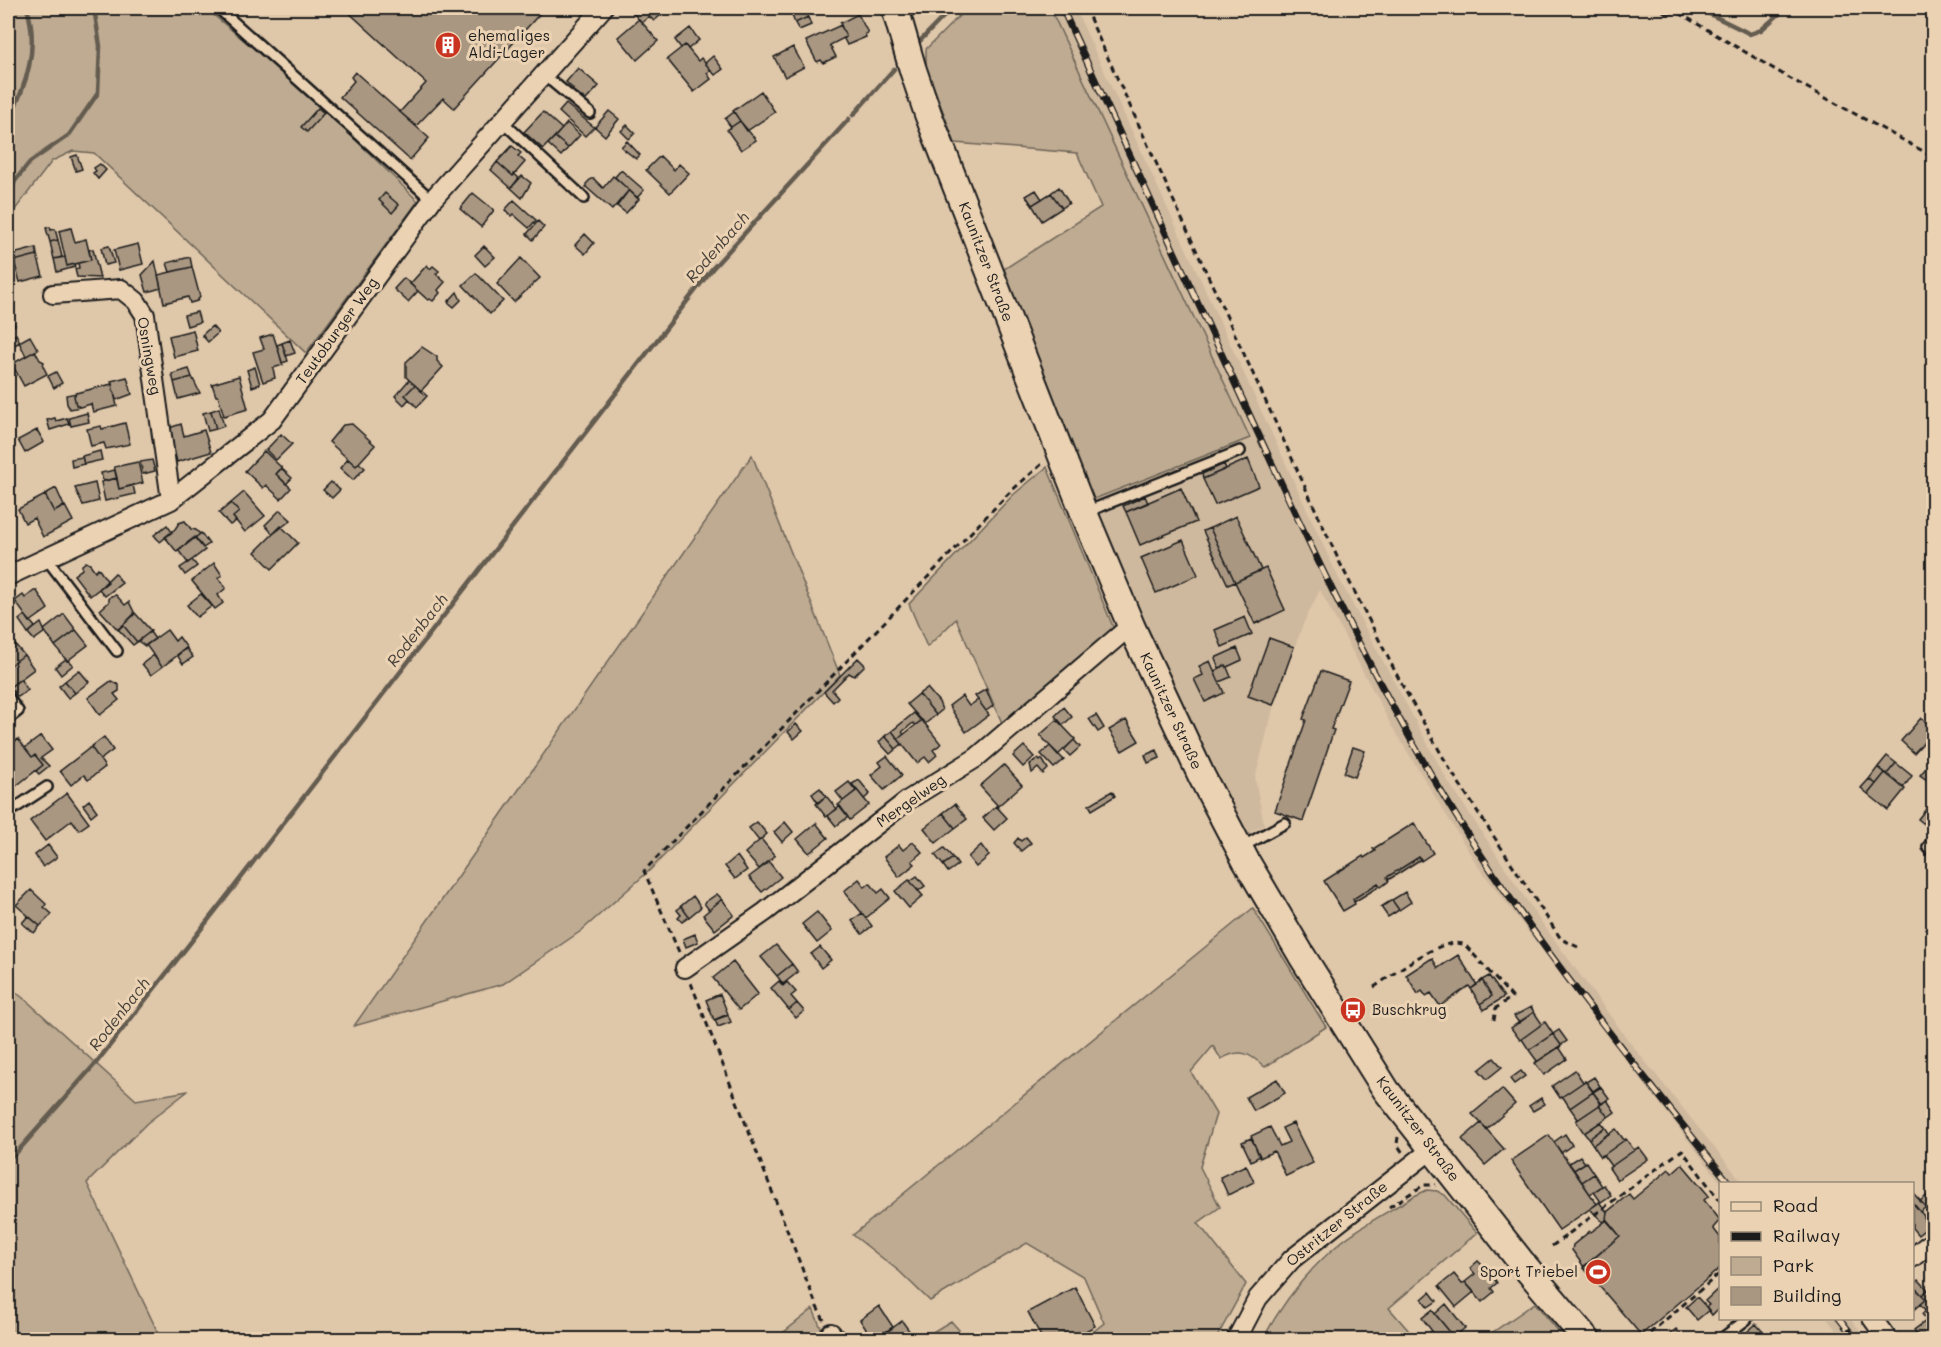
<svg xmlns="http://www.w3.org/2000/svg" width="1941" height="1347" viewBox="0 0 1941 1347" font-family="Mali,sans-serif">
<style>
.built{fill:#cfb99e}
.green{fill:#beab92;stroke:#6d6457;stroke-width:1.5}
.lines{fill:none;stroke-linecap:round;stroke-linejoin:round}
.stream{stroke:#645b50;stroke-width:4.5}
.building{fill:#a99782;stroke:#1c1c1c;stroke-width:1.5}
.lane-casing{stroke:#1c1c1c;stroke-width:14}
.street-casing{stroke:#1c1c1c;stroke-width:22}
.secondary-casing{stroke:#1c1c1c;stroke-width:30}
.path{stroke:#1c1c1c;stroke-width:3;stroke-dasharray:6 4.5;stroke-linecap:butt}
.lane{stroke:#ebd2b3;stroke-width:9}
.street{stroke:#ebd2b3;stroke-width:18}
.secondary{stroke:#ebd2b3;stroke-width:26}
.rail-casing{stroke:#1c1c1c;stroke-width:7}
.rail{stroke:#ebd2b3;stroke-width:4.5;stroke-dasharray:14;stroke-linecap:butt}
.labels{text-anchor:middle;stroke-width:6;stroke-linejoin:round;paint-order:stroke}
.poi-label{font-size:15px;fill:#1c1c1c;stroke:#ebd2b3;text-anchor:start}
.street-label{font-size:15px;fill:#1c1c1c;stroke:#ebd2b3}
.water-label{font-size:16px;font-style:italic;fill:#46413a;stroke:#ebd2b3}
</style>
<rect width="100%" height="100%" fill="#dfc7aa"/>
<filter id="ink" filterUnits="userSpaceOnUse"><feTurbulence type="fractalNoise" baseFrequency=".0167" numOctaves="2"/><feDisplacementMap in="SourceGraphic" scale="12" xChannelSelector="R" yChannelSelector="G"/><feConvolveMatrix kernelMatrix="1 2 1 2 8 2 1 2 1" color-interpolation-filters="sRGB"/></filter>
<g filter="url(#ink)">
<path class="built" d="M1050,8H1075L1339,579L1446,778L1537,916L1628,1040L1743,1183H1721L1477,865L1391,725L1320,590L1303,624L1273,709L1255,779L1264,825L1245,835L1189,725L1089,501L1249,438Z
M1827,1319H1851L1867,1339H1844Z"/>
<path class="green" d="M8,8H205L313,98L418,201L306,353L94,153L73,151L52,161L8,219V42L10,34Z
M967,8H1050L1250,438L1089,501L1004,269L1101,207L1077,153L955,143L926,67V49Z
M752,455L840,675L650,870L581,931L503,984L354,1026Z
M1047,467L1114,629L1003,725L956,619L927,647L909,604L1013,495Z
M1253,908L1326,1027L1265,1067C1249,1053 1241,1048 1221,1059L1213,1046L1191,1072L1216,1114L1200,1167L1220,1207L1198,1223L1246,1284L1216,1339H1084L1104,1323L1084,1277L1027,1243L930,1301L900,1272L853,1235Z
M8,986L28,1002L136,1100L188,1091L147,1123L87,1183L161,1339H8Z
M1427,1190L1437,1191L1445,1195L1477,1233L1389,1308L1416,1339H1263C1282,1303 1308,1270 1340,1243C1362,1225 1390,1211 1414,1196Z
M1535,1303L1565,1339H1483Z
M813,1309L821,1328L829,1339L774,1340Z
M951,1321L967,1339H921Z"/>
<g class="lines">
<path class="stream" d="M1698,8C1715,17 1733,25 1750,34L1761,30L1786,8
M917,44L952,8
M853,115L894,69
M8,121C27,85 39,47 27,8
M8,197L15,181L30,162L69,135L98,93L100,46L94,8
M8,1159L17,1152L96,1063L234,887L712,269L849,119"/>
</g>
<path class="building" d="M344,8H545L454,108L443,98L416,126L400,112L426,83Z
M633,8H656L662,14L654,21L649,16L642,23L630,10Z
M789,8H804L808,17L795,23Z
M858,14L868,33L865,34L866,37L847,45L844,39L846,37L840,23Z
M808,17L811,25L799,30L795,23Z
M639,19L658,41L637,60L618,37Z
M841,25L846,37L830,45L836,57L823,63L821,60L817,62L806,41Z
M690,28L699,40L688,49L685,45L681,48L675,40Z
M685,45L698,61L701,58L711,70L707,73L711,79L694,92L667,59Z
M793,47L804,67L785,77L774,57Z
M713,56L723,69L715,75L705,63Z
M578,68L599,86L586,100L582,97L580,99L571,91L573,89L566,82Z
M355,72L429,138L410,160L340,97L354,81L351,77Z
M761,91L775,112L747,131L733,111Z
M566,104L594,127L585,136L559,112Z
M318,108L324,113L307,132L301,127Z
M609,111L619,119L605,136L595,127Z
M543,112L562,129L543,149L524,132Z
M734,112L740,121L731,127L725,119Z
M740,121L756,140L741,150L727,130Z
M567,123L580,135L568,148L555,137Z
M627,125L635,133L629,139L621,131Z
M555,137L568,148L561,156L548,144Z
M627,141L640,155L636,159L621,147Z
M512,146L521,153L518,156L525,162L513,176L497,162Z
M77,155L82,169L76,171L71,157Z
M660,156L674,170L679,164L689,173L670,193L646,170Z
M497,162L513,176L514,174L519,178L511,188L491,170Z
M100,164L106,170L98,179L93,173L96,171L94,168Z
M621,170L644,190L637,198L615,177Z
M522,176L531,183L522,198L511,188Z
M613,176L629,190L612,210L586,187V184L591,179H594L603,188Z
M1059,187L1069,203L1062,208L1051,193Z
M629,190L639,199L626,213L617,206Z
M1036,190L1042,199L1032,205L1026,196Z
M385,193L399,205L392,213L379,200Z
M473,193L494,210L481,227L460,209Z
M1051,193L1062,208L1042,221L1032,205Z
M514,200L536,220L529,228L513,214L511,216L505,210Z
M538,221L544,227L533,240L527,234Z
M50,227L51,230L55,229L58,240L50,242L46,228Z
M71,228L75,242L86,239L91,260L67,266L59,231Z
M585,234L594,243L585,254L575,245Z
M58,240L62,257L54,259L50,242Z
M138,244L143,264L119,270L114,250Z
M109,246L114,263L105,265L101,248Z
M484,246L495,257L485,266L475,255Z
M36,248L37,255L14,261L13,254Z
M93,249L100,278L77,277L75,269L79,268L78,263L91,260L89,250Z
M37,255L43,276L20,282L14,261Z
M65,257L67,266L74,264L75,267L57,272L54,259Z
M190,257L192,267L170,272L167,263Z
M521,258L540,278L514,302L497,284Z
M155,261L161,288L147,292L142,275Z
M427,265L430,269L433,266L439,271L436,274L445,282L438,290L440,293L433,301L430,299L428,300L410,284Z
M192,267L200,297L197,301L190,303L188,297L164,303L158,275Z
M476,273L503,301L490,314L463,285Z
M404,278L418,291L408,302L394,289Z
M457,292L461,300L454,307L448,302Z
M9,306L13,315L11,316L15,325L8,329Z
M197,312L200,322L187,326L184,315Z
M212,326L218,333L208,342L202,335Z
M193,330L198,351L174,357L169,336Z
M16,334L20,342L8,349V339Z
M273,334L283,365L273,368L275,378L263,382L253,352L264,349L260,338Z
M30,336L38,350L26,356L19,342Z
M290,340L295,353L286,356L282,343Z
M282,343L288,361L282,363L277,345Z
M422,347L437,357V361L443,367L421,391L406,377V362Z
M35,351L40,360L44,362L43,366L47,374L24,386L12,364Z
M255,367L260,384L252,387L247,370Z
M189,369L192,377L174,382L172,374Z
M56,372L62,383L54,388L48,376Z
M239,376L248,409L224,416L218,396H216L212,384Z
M127,377L132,394L116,400L111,381Z
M192,377L200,393L178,399L174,382Z
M409,380L415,385L405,395L409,399L404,405L395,396Z
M112,384L117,406L93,412L91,404L80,407L76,405L74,396L76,393Z
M415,385L427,396L417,407L405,395Z
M76,393L74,396L76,405L80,407L70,409L67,404L66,395Z
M219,408L224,426L216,429L211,411Z
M211,411L216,429L208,431L203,413Z
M87,413L89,422L71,426L69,418Z
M55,418L56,421L67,418L69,424L50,430L47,420Z
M125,423L130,444L106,449L104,443L91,446L87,429L101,426L102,429Z
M181,424L184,436L204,430L211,452L177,462L169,428Z
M352,424L375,445L356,466L329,442L343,425Z
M37,430L44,442L25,453L18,440Z
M281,434L292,444L276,460L266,450Z
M100,451L102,460L84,464L82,456Z
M264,451L282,468L276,474L291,488L281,499L266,485L263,488L245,471Z
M82,457L84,464L72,467L71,459Z
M348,459L356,466L359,463L365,468L353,480L340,468Z
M1248,459L1259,486L1215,505L1203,479Z
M152,460L155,471L143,474L140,462Z
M138,462L143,483L119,489L114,467Z
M1224,464L1226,469L1203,479L1202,474Z
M281,468L292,478L286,484L276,474Z
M115,470L117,478L103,481L101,473Z
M117,478L119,489L133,485L135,494L105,501L101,482Z
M331,482L340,490L332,498L323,490Z
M95,483L99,501L83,505L75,488Z
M56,488L64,506L54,512L45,494Z
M1181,488L1196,522L1140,545L1126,512Z
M244,492L265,516L245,532L233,517L239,512L231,503Z
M45,495L54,512L65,506L73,521L43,537L34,518L25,523L18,509Z
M1145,496L1148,503L1126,512L1123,506Z
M231,503L239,512L233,517L236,521L230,525L219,513Z
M280,510L291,520L273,534L265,525Z
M1236,516L1261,570L1235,582L1210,528Z
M185,521L191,529L196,530L200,534L177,552L165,537L175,529L179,523Z
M167,525L172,532L160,542L154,535Z
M281,526L298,543L272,569L255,552Z
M1210,528L1235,582L1228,585L1203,531Z
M201,533L209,544L203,548L195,538Z
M195,537L205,550L188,563L178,550Z
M1183,540L1198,575L1156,593L1141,558Z
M192,560L197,566L185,575L180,568Z
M86,562L90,564L95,571L98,568L108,582L90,596L74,575L82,569V565Z
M214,563L222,575L218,578L226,588L218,595L223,603L215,609L192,581Z
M1266,568L1285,610L1255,624L1235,582Z
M115,573L122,583L105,596L99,589Z
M34,591H37L48,609L30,622L15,601L23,595L25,598Z
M201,594L212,606L197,617L187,605Z
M116,595L125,605L129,602L134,612V615L118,630L100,610L109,602V599L111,596Z
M135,613L151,631L137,642L123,625Z
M64,614L76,630L55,646L44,630Z
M25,615L35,627L28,633L19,620Z
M1245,617L1252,634L1222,647L1215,630Z
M41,623L45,632L34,640L28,633Z
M123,625L137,642L133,645L118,629Z
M76,630L88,645L67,661L55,646Z
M167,630L175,641L179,637L187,648L162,667L146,645Z
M150,632L155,639L145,646L138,641Z
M1269,638L1294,647L1273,705L1248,696Z
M13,642L24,655L8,667V646Z
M186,648L193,657L183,664L177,655Z
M1237,648L1242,660L1227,667L1226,665L1219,668L1215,658Z
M24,655L34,669L10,687L8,683V667Z
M154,655L162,667L151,675L142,664Z
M858,658L865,665L854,676L849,673L832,690L838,697L833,702L824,692Z
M66,659L73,665L61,675L55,667Z
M1210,661L1224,693L1205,702L1194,679L1203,675L1199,666Z
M1226,665L1231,677L1219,682L1214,671Z
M79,670L89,682L75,693L65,681Z
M1321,671L1349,681L1331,729L1334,730L1303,821L1275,811L1306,720L1303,719Z
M20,679L28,690L18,697L10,687Z
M65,681L75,693L68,698L59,686Z
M111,681L119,685V691L114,694L119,700L100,715L88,698Z
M927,688L939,702L942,710L936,715L919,694Z
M986,689L993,706L986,711L975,696Z
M919,694L936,715L925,724L907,704Z
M962,696L969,706L978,700L989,715L966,732L949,706Z
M1064,707L1072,717L1063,725L1055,716Z
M914,713L921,721L915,725L913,723L902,732L904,734L898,739L892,731Z
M1096,715L1104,728L1098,732L1089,719Z
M1921,718L1934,729V731L1914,753L1901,741Z
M922,720L941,744L933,750L937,755L929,762L925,757L917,763L898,739Z
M1057,720L1075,739L1058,755L1040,735Z
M1126,720L1139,741L1122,751L1109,730Z
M796,724L803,731L794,739L788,732Z
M892,731L902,744L896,749L885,736Z
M41,736L52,750L41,758L49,766L39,774L36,771L43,765L35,755L32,757L25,748Z
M885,736L896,749L890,754L879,742Z
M104,737L113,750L100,760L91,747Z
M18,739L32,757L35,755L43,765L16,786L8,774V747Z
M1074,740L1080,747L1070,756L1064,750Z
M1024,746L1034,757L1023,767L1013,756Z
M1050,746L1064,760L1054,768L1041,754Z
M91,747L105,767L88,780L84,775L71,785L60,771Z
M1353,747L1365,751L1355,777L1344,773Z
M1157,750L1160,758L1148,763L1145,755Z
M887,756L902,775L884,790L871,775L882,766L879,762Z
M1887,756L1896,763L1887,774L1878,767Z
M1038,759L1040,761L1042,759L1048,769L1043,774L1038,768L1032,773L1030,764Z
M1931,762L1934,764V772L1927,780L1920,775Z
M1896,763L1912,776L1903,788L1887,774Z
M1004,765L1022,785L998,806L980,786Z
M1878,767L1885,773L1876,784L1869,779Z
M1885,773L1905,789L1888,810L1868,794Z
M1869,779L1876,784L1868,794L1861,788Z
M859,780L870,794L864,799L852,784Z
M849,782L856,791L843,801L836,792Z
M820,788L826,796L818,803L812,794Z
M857,790L869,805L850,820L838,805Z
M1112,791L1115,796L1092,810L1089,805Z
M67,793L89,823L79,830L72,820L45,841L30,821Z
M826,796L837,809L826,817L816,804Z
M1934,799V832L1918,819Z
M89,800L97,811L91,816L83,805Z
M955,804L967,819L955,828L943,813Z
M840,806L848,817L836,826L828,816Z
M996,806L1007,818L994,830L983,818Z
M943,813L955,828L936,843L924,828Z
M757,822L767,834L759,841L749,828Z
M785,822L793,832L782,842L774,832Z
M816,823L828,838L809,853L797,839Z
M1414,823L1433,853L1421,861L1419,857L1387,877L1389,881L1381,887L1378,883L1353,899L1355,904L1343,911L1324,881L1363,856L1364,858L1375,851L1373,849Z
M1026,837L1031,843L1021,851L1014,843L1018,838L1021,841Z
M761,839L775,856L759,869L745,853Z
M913,842L922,852L912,861L915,864L899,877L884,857L899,845L903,850Z
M48,845L57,857L43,867L35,855Z
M981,845L989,856L976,867L968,857Z
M944,848L953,858L943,865L935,855Z
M737,856L747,870L735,879L725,866Z
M1419,857L1421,859L1388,880L1387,877Z
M953,858L958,865L948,872L943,865Z
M769,862L781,877L762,892L749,877Z
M917,876L925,886L918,891L910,881Z
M859,879L865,887L870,883L878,893L883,889L890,898L866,918L844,891Z
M909,880L923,896L909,908L895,891Z
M1378,883L1380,886L1354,902L1353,899Z
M31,890L46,904L44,907L52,914L40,926L16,905Z
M1405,892L1411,902L1399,910L1392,900Z
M717,894L722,899L709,910L704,903Z
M693,896L701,907L689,917L681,906Z
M722,899L734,915L715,930L703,915Z
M1392,900L1399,910L1388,917L1381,907Z
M681,906L689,917L682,922L678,918L681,915L677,910Z
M817,912L832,931L817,943L802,924Z
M862,913L872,926L862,934L852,921Z
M28,916L40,926L34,933L22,923Z
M695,934L698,942L686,947L683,939Z
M776,945L792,964L777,976L761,957Z
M820,947L831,960L821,968L811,954Z
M1458,955L1477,985L1471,989L1469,986L1440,1006L1431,993L1426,996L1422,991L1418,994L1406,975L1432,958L1438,968Z
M733,962L758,994L739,1010L713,978Z
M792,964L798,972L783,984L777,976Z
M1489,976L1504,997L1484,1010L1480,1004L1492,996L1482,980Z
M1482,980L1492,996L1480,1004L1471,989Z
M779,981L783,986L787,982L796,992L791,996L797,1003L789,1010L771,988Z
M720,994L728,1014L714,1020L706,1000Z
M797,1003L804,1011L796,1018L789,1010Z
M1531,1007L1534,1012L1519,1023L1514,1016Z
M1534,1012L1542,1024L1545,1022L1520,1040L1511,1028Z
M728,1015L731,1022L718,1027L715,1020Z
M1545,1022L1553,1034L1529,1050L1522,1039L1520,1040Z
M1559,1030L1567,1041L1561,1045L1553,1034Z
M1553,1034L1561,1045L1535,1063L1537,1061L1529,1050Z
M1561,1046L1559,1047L1567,1059L1544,1075L1535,1063Z
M1494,1058L1502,1067L1487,1079L1479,1070Z
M1575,1070L1583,1082L1585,1081L1560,1098L1552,1086Z
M1521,1071L1525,1076L1514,1084L1510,1079Z
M1594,1077L1600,1086L1593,1091L1586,1082Z
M1277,1079L1285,1093L1254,1111L1246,1097Z
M1585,1081L1593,1092L1570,1108L1563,1097L1560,1098Z
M1601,1087L1609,1098L1602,1104L1593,1092Z
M1502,1089L1515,1104L1487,1129L1472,1114Z
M1593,1092L1601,1104L1576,1121L1578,1119L1570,1108Z
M1541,1098L1545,1104L1533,1111L1529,1106Z
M1607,1100L1615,1112L1608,1117L1599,1105Z
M1601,1104L1599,1105L1608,1117L1584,1133L1576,1121Z
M1601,1122L1605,1127L1589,1139L1584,1133Z
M1293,1123L1313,1163L1286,1176L1274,1151L1260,1158L1251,1136L1270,1127L1280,1146L1289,1142L1282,1128Z
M1481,1123L1504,1149L1485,1165L1462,1139Z
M1605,1127L1609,1133L1593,1145L1589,1139Z
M1616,1129L1624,1140L1626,1139L1601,1157L1593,1145Z
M1565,1134L1572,1145L1561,1153L1554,1142Z
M1549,1135L1597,1204L1559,1230L1511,1161Z
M1251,1138L1260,1156L1251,1161L1242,1142Z
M1626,1139L1634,1150L1639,1147L1609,1168L1611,1166L1603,1155L1601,1157Z
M1639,1147L1648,1159L1617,1180L1609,1168Z
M1580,1156L1585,1163L1574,1170L1569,1163Z
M1586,1162L1594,1174L1582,1182L1574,1170Z
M1682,1164L1709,1196L1704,1200L1720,1220L1713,1228L1720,1237V1268L1641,1335L1583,1267L1620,1236L1606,1220L1607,1212L1629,1194L1633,1199L1669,1169L1672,1173Z
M1246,1165L1254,1182L1228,1195L1220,1177Z
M1594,1174L1602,1186L1590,1194L1582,1182Z
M1604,1185L1611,1195L1601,1202L1594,1192Z
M1932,1192L1934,1194V1216L1920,1201Z
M1913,1193L1926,1207L1920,1212L1912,1202Z
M1599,1202L1607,1212L1606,1220L1603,1222L1590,1209Z
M1912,1202L1924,1216V1221L1929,1226L1918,1235L1912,1228Z
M1607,1220L1620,1236L1584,1267L1572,1250L1573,1245L1590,1231L1591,1232Z
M1478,1261L1493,1276L1497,1283L1491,1288L1494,1292L1482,1302L1465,1282L1475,1274L1470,1268Z
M1454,1274L1462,1284L1465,1282L1474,1292L1456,1307L1439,1286Z
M1919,1280L1928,1290L1922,1295L1913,1285Z
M1912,1285L1926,1299L1912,1311Z
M1075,1287L1095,1326L1069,1340H1043L1028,1312Z
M1720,1287V1307L1712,1315L1706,1307L1709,1305L1705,1301Z
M1928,1290L1934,1296V1304L1926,1311L1920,1304L1926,1299L1922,1295Z
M1430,1292L1437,1301L1428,1307L1422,1299Z
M1697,1297L1709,1310L1697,1320L1686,1307Z
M1446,1304L1465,1328L1454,1337L1435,1314Z
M1934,1304V1315L1927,1320L1922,1314Z
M879,1306L893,1327L873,1340L860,1320Z
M1432,1310L1454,1337L1451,1340H1436L1430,1332L1432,1331L1422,1318Z
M1934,1315V1339L1922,1340L1914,1330Z
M902,1321L913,1336L908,1340H893L887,1332Z
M1756,1324L1770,1340H1738Z
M1676,1329L1683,1337L1680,1340H1663Z"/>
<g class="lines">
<defs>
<path id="lane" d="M218,8L432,200
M1668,8H1670
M543,74L590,113
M502,121L584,198
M1086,512L1240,451
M46,558L117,651
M8,697L18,711L8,719
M8,806L15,808L47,787
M1934,839L1928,847L1934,853
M1240,848L1285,823
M1720,1340L1747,1319"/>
<path id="street" d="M53,294L121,289L136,301L145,315L171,500
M8,576L171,500L272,420L432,200L603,8
M685,968L765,912L908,800L976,758L1121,634L1132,628
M1912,1258L1934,1240
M1872,1318L1888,1340
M831,1333L836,1340
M1236,1340L1258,1298L1292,1259L1431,1150"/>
<path id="secondary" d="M895,8L913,70L928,114L1084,513L1132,628L1202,777L1246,861L1302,956L1386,1090L1522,1263L1587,1340"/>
</defs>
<use href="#lane" class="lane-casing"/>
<use href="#street" class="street-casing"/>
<use href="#secondary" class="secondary-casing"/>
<path class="path" d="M1085,8L1340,563L1402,685L1451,771L1561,939L1578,947
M1679,13L1791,79L1934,157
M679,952L644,871L1009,493L1043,463
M691,983L817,1307L824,1320
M1374,987C1393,975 1443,934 1465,945L1512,997L1496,1008L1494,1020
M1398,1137L1397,1144L1403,1153
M1389,1207L1424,1185H1436
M1552,1246L1682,1150L1720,1201
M1642,1340L1720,1273"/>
<use href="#lane" class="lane"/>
<use href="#street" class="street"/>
<use href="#secondary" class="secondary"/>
<defs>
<path id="rail" d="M1062,8C1121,136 1180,264 1239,392C1301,527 1363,661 1439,788C1523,929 1627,1056 1730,1184
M1839,1318L1856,1340"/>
</defs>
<use href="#rail" class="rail-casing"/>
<use href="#rail" class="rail"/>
</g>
</g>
<defs>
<symbol id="building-disc" viewBox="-11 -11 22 22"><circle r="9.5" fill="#c8321e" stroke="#ebd2b3"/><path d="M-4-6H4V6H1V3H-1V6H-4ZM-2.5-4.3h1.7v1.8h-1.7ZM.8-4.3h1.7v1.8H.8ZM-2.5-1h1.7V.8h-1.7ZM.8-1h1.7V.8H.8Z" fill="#fff"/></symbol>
<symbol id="bus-disc" viewBox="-11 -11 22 22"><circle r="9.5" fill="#c8321e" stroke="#ebd2b3"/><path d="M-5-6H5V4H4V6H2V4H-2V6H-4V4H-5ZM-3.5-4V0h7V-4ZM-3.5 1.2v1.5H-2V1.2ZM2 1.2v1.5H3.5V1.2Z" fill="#fff"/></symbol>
<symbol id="stadium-disc" viewBox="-11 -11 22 22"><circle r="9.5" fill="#c8321e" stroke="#ebd2b3"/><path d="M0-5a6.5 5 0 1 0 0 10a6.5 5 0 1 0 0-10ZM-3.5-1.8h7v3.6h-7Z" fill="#fff"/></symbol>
</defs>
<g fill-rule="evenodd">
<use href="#building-disc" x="433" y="30" width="30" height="30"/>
<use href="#bus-disc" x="1338" y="995" width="30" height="30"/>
<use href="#stadium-disc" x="1583" y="1257" width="30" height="30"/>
</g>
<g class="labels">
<g class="poi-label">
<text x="468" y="41">ehemaliges<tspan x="468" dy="17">Aldi-Lager</tspan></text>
<text x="1372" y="1015">Buschkrug</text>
<text x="1578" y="1277" text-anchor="end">Sport Triebel</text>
</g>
<g class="street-label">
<text transform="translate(986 262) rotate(69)" y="5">Kaunitzer Straße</text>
<text transform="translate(337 331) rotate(-54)" y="5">Teutoburger Weg</text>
<text transform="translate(149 356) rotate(80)" y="5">Osningweg</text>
<text transform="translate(1171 711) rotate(65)" y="5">Kaunitzer Straße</text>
<text transform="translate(911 801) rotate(-35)" y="5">Mergelweg</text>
<text transform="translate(1418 1129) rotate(53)" y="5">Kaunitzer Straße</text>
<text transform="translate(1337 1224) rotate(-39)" y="5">Ostritzer Straße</text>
</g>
<g class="water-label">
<text transform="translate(717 247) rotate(-49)" y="6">Rodenbach</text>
<text transform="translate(417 630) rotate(-52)" y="6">Rodenbach</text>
<text transform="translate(119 1014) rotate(-52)" y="6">Rodenbach</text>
</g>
</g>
<rect width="1941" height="1347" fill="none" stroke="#ebd2b3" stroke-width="30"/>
<rect x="15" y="15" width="1911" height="1317" fill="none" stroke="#1c1c1c" stroke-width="2" filter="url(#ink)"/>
<rect x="1719" y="1182" width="195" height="138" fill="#ebd2b3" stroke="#988977" stroke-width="1.5"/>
<rect x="1731" y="1202" width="30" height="9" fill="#ebd2b3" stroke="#988977" stroke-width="1.5"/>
<text x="1773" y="1212" font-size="18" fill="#1c1c1c">Road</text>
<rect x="1731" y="1232" width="30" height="9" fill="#1c1c1c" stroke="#988977" stroke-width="1.5"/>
<text x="1773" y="1242" font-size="18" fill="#1c1c1c">Railway</text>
<rect x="1731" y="1257" width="30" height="18" fill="#beab92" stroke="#988977" stroke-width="1.5"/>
<text x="1773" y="1272" font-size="18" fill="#1c1c1c">Park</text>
<rect x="1731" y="1287" width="30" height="18" fill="#a99782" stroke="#988977" stroke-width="1.5"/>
<text x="1773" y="1302" font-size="18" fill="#1c1c1c">Building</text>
</svg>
